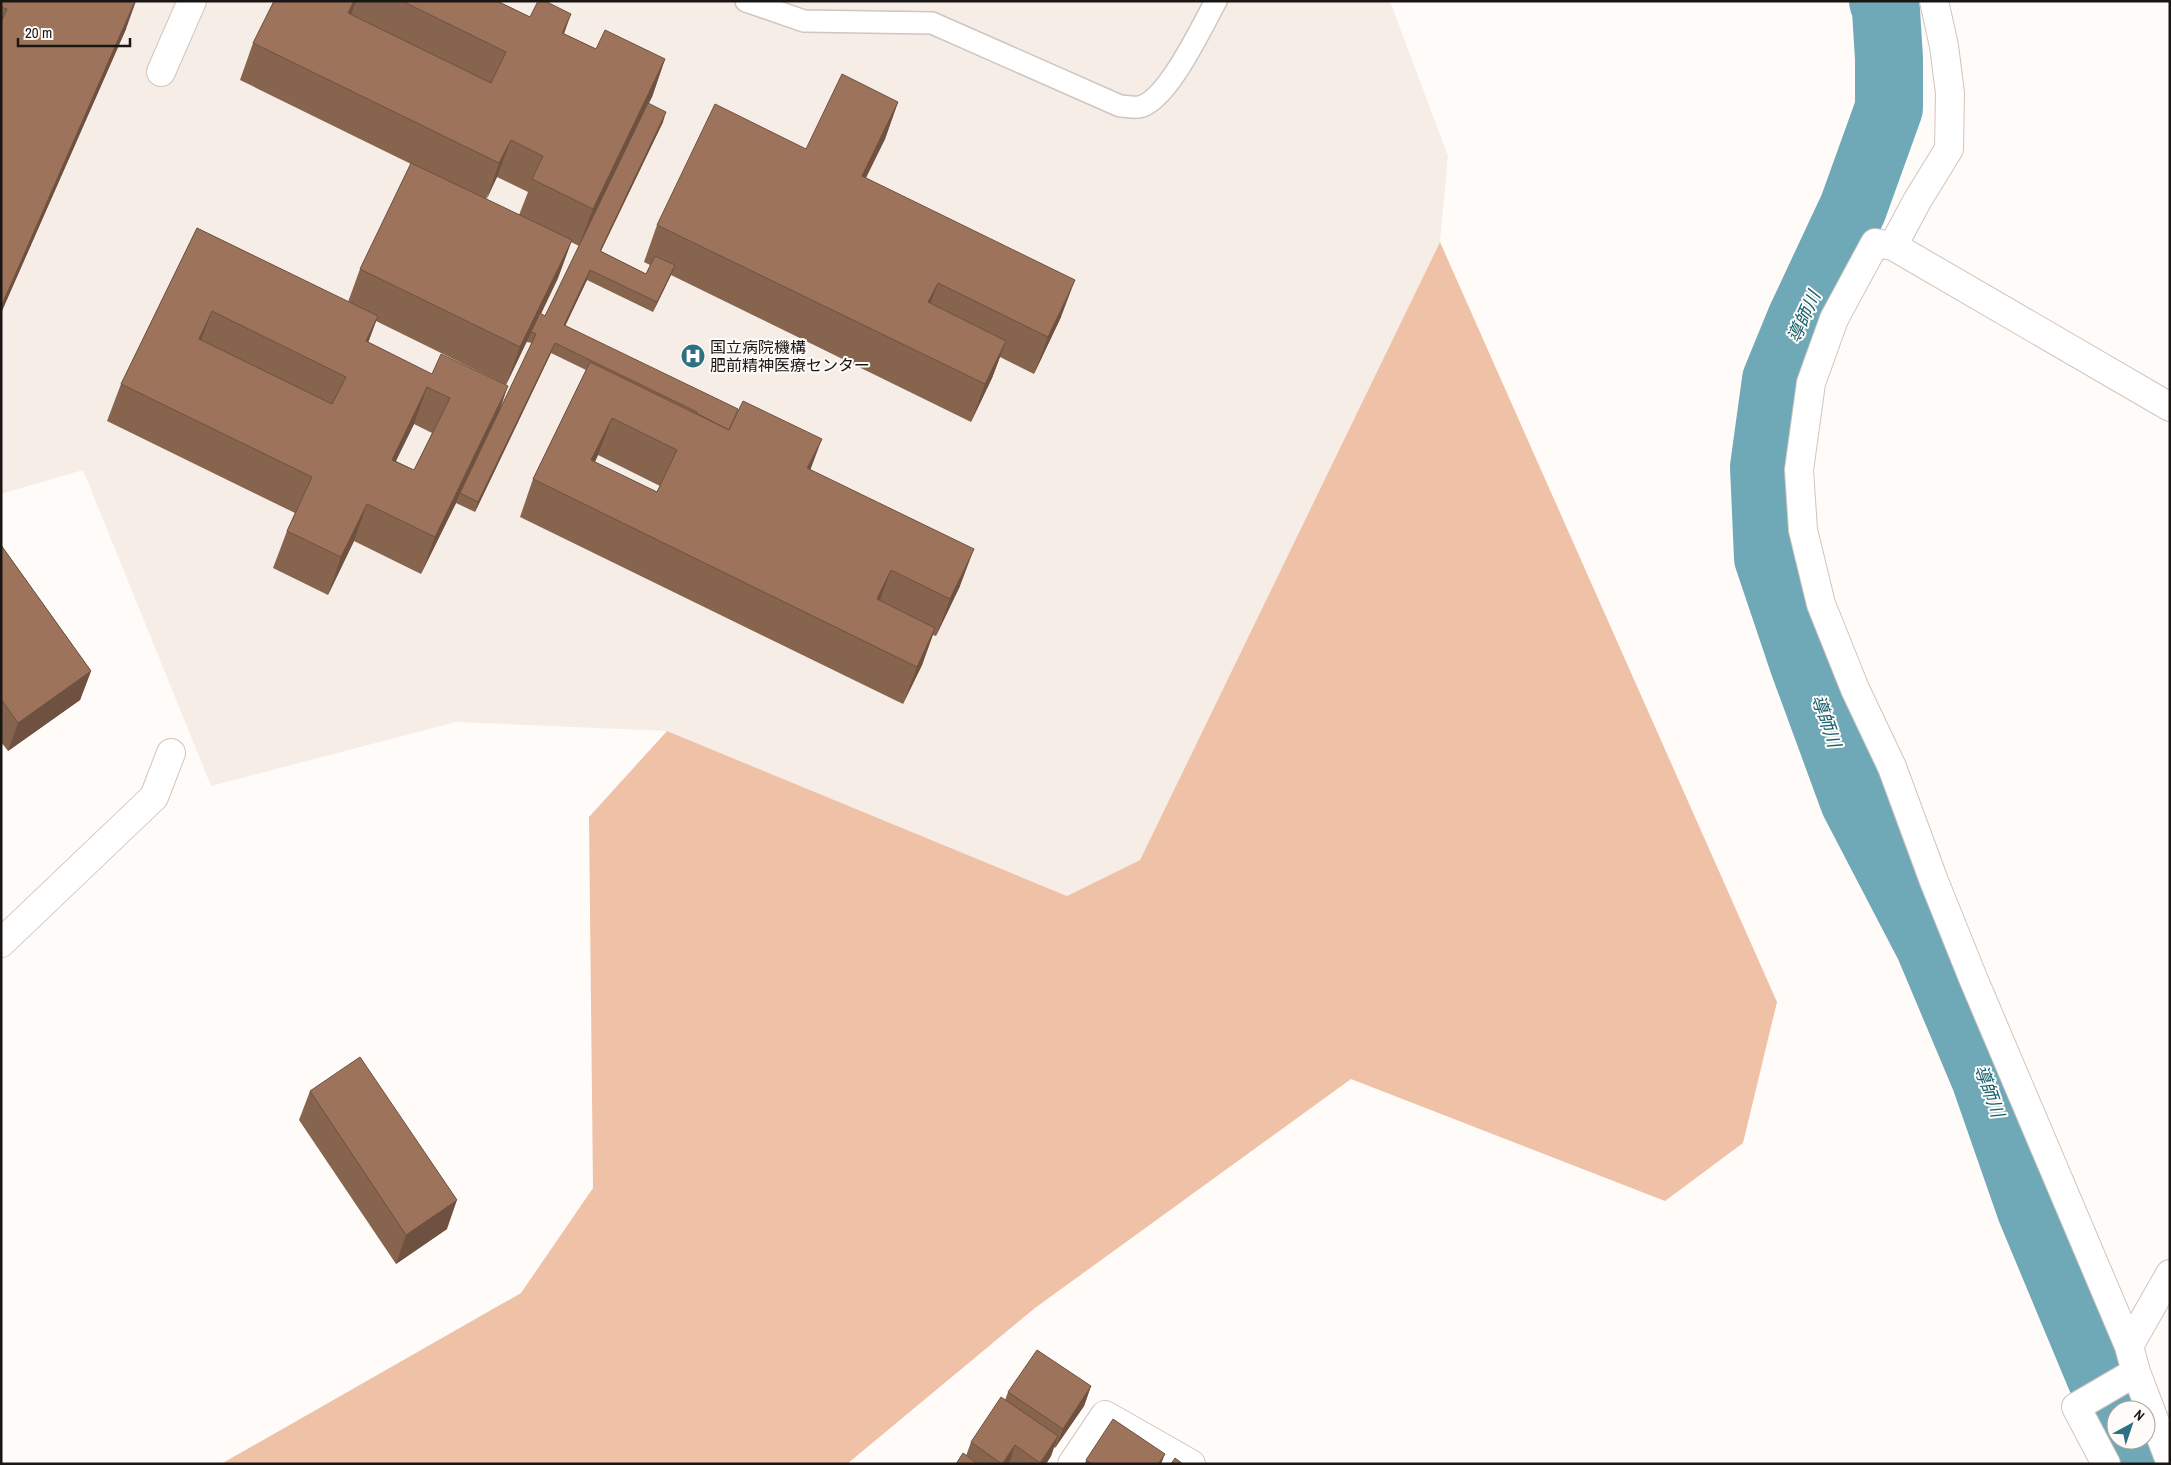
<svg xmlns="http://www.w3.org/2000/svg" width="2171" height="1465" viewBox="0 0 2171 1465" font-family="'Archivo Narrow','Noto Sans JP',sans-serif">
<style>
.built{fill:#f7ede7}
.forest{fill:#efc2a7}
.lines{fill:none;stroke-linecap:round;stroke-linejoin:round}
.river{stroke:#6fa9b8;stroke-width:68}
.lane-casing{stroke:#d0c5bf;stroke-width:24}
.street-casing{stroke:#d0c5bf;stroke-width:30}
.lane{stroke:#fff;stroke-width:21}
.street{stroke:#fff;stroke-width:28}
.wall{fill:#87644e;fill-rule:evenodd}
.shaded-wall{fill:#6e5140}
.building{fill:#9d745b;stroke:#6e5140;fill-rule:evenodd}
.labels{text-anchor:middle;stroke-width:4;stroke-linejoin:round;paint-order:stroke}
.poi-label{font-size:16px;fill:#1a1614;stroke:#fffbf8;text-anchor:start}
.water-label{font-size:18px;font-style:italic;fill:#136171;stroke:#fffbf8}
</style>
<rect width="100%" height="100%" fill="#fffbf8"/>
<path class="built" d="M1,1H1390L1448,156L1440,242L1140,860L1067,896L667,731L456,722L211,786L83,470L1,494Z"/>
<path class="forest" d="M1440,242L1777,1002L1743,1143L1665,1201L1351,1079L1035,1308L847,1464H221L521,1293L593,1188L589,817L667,731L1067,896L1140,860Z"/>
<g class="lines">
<path class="river" d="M1883,1L1886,10L1889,59V108L1853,208L1801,319L1776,380L1764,467L1768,558L1803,662L1854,801L1929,945L1985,1078L2031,1210L2116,1414
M2127,1440L2137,1464"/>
<defs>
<path id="lane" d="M746,1L804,21L932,23L1120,106C1126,106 1134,108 1139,107C1167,102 1202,26 1216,1"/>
<path id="street" d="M161,72L192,1
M1893,246L1917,201L1949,149L1950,93L1944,46L1934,1
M2170,407L1893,246L1875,243L1834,319L1811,383L1799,470L1803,530L1821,604L1855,689L1892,767L1934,881L1973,978L2129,1346L2136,1372L2170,1461
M1,943L154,797L171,753
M2129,1346L2170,1274
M1072,1464L1105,1415L1191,1464
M2106,1464L2076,1407L2136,1372"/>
</defs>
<use href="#lane" class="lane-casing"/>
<use href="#street" class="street-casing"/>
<use href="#lane" class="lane"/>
<use href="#street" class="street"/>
</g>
<path class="wall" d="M1,1L126,29L1,313Z
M274,1H497L596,49L665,59L652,97L648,103L663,122L601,251L646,274L650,265L644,262L657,225L898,102L885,139L866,178L1061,317L1034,374L1000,357L992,378L971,422L671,275L653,312L587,280L565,325L810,469L960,586L936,636L933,635L922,665L903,704L520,517L533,479L586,370L551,353L475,512L456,503L421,574L354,541L328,595L273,568L287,531L295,513L107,421L121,384L197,228L348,302L360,269L411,164L240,80L253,43ZM497,177L528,192L519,215L486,199ZM571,242L579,246L545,316L541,314L558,278ZM376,321L506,385L527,341V342L532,343L500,409L368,342ZM414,424L432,433L414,470L396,461ZM598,455L660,486L657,492L595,462Z
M1,545L91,671L80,700L8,751L1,742Z
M310,1091L447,1229L396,1264L299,1120Z
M1091,1386L1084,1406L1055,1448L1054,1447L1051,1456L1046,1464H956L966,1456L971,1442L1005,1400L1008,1392Z
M1086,1460L1161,1464H1085Z"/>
<path class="shaded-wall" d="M135,1H136L126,29L1,313V307Z
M354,1H356L349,20L348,13Z
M571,14L558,51L562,33Z
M665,59L652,97L579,246L593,209Z
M898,102L885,139L848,213L862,176Z
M666,112L663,122L596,261L600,251Z
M511,140L497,177L486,201L499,163Z
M572,240L558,278L532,332H531L527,341L506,385L520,347Z
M675,265L671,275L653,312L657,302Z
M590,270L587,280L561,335L564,325Z
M1075,280L1061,317L1034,374L1048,337Z
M938,283L924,321L928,302Z
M212,311L198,348L199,339Z
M378,316L364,354L366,341Z
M1006,341L992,378L971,422L985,384Z
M555,343L551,353L475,512L478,502Z
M508,386L495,424L460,493L456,503L421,574L435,537Z
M427,387L414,424L378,497L392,460Z
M612,418L598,455L578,497L591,460Z
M822,439L808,476L807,468Z
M367,504L354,541L328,595L341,557Z
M974,549L960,586L936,636L950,599Z
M891,570L877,608V599Z
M935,628L922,665L903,704L917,667Z
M91,671L80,700L8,751L18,723Z
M457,1200L447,1229L396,1264L406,1235Z
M1091,1386L1084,1406L1055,1448L1063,1429Z
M1058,1436L1051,1456L1046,1464H1040Z
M1015,1445L1009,1464H1003Z
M1165,1454L1161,1464H1158Z"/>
<path class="building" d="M1,1H135L1,307V22L7,9L1,7Z
M274,1H354L348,13L491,83L506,52L402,1H497L530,17L538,1H545L571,14L562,33L596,49L605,30L665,59L593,209L532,179L543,156L511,140L499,163L253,43Z
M842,74L898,102L862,176L1075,280L1048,337L938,283L928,302L1006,341L985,384L657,225L715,104L806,149Z
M648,103L666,112L600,251L646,274L655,256L675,265L657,302L590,270L564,325L738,409L729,430L696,413L697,412L555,343L478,502L460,493L536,334L531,332L540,313L545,316Z
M411,163L572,240L520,347L360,269Z
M197,228L378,316L366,341L432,374L441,354L508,386L435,537L367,504L341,557L287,531L312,477L121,384ZM212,311L346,377L332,404L199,339ZM427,387L450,398L414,470L392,460Z
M590,362L729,430L743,401L822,439L807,468L974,549L950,599L891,570L877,599L935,628L917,667L533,479ZM612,418L677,450L657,492L591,460Z
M1,545L91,671L18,723L1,699Z
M360,1057L457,1200L406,1235L310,1091Z
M1037,1350L1091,1386L1063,1429L1008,1392Z
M1001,1397L1058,1436L1040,1463L1015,1445L1002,1464L971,1442Z
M1113,1419L1165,1454L1158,1464H1092L1086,1460Z
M963,1453L978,1464H956Z
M1175,1458L1183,1464H1171Z"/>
<defs>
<symbol id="hospital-disc" viewBox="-11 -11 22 22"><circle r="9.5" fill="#2c7081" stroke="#fffbf8"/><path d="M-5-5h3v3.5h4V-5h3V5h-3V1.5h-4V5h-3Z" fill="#fff"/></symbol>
</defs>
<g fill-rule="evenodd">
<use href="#hospital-disc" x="679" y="342" width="28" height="28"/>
</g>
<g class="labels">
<g class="poi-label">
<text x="710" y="353">国立病院機構<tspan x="710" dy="18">肥前精神医療センター</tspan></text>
</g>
<g class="water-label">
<text transform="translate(1804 317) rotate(-66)" y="6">導師川</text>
<text transform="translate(1826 721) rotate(71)" y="6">導師川</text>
<text transform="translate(1989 1091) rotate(70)" y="6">導師川</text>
</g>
</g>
<rect width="2171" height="1465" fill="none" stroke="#1a1614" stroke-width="5"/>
<g transform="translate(2131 1425) rotate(40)"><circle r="24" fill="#fffbf8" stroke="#a39f9d"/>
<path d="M0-4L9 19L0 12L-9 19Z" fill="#2c7081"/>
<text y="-8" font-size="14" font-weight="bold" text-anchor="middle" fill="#1a1614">N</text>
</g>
<path d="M18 38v8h112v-8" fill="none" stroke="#1a1614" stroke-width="2.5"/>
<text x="25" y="38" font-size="15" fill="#1a1614" stroke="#fffbf8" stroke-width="4" paint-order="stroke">20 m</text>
</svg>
